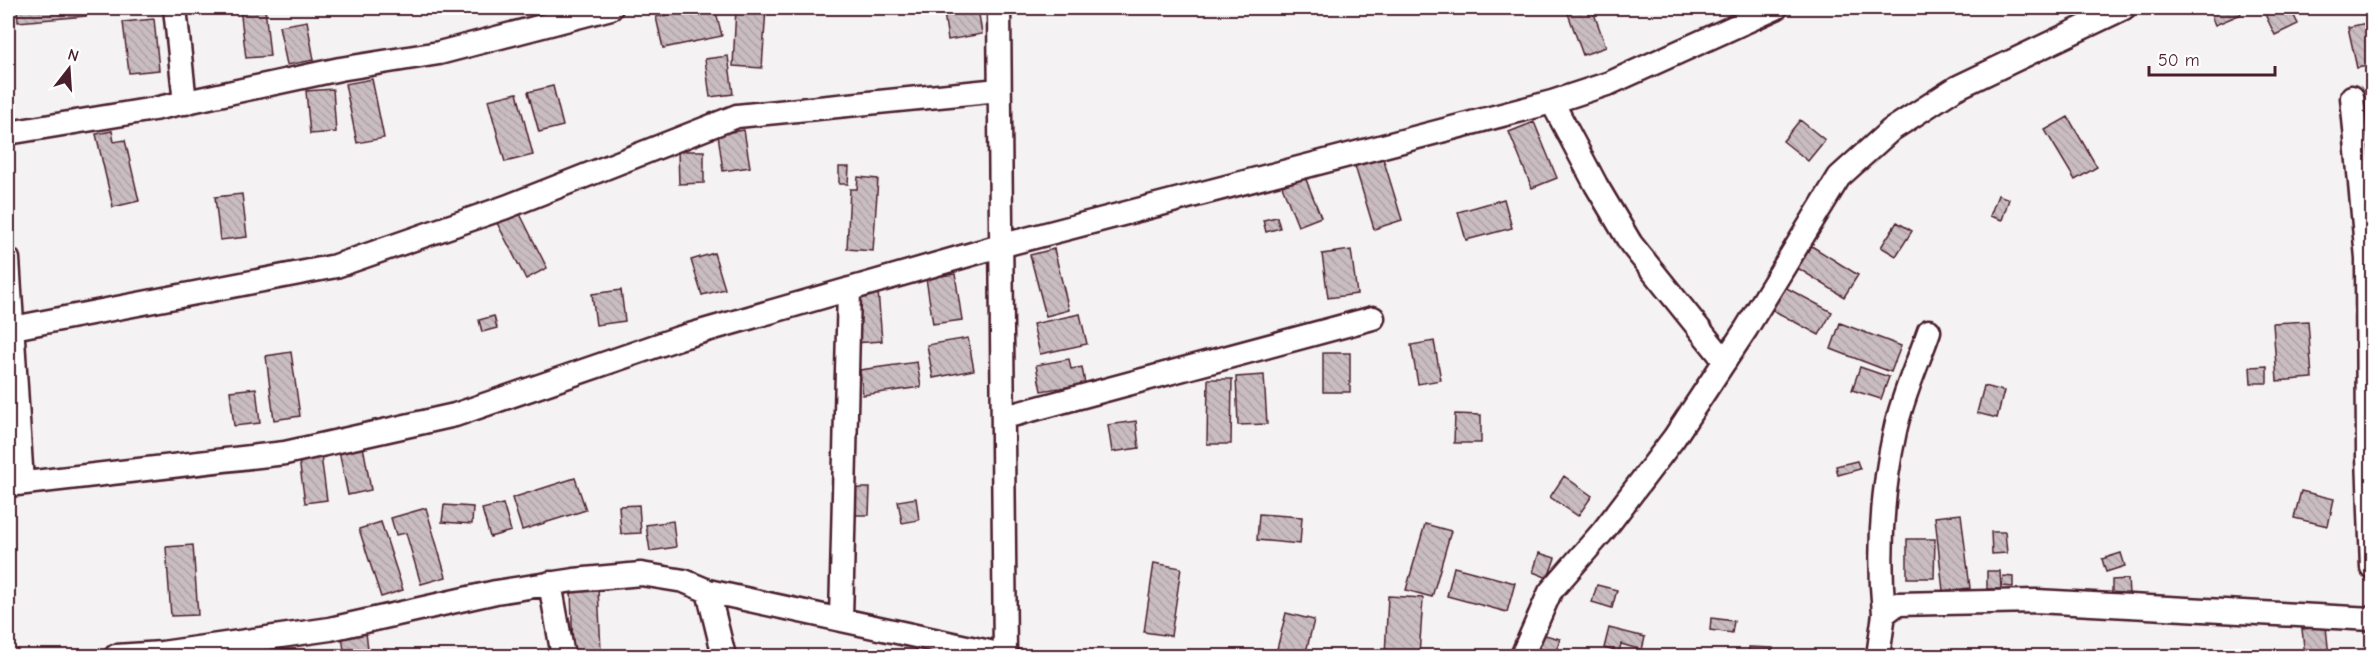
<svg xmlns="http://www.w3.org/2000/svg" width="2380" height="664" viewBox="0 0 2380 664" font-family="'Comic Neue',sans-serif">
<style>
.building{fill:url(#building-back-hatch);stroke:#4a1f2b;stroke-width:1.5}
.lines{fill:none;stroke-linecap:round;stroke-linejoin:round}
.minor-casing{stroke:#4a1f2b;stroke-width:27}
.minor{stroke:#fff;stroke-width:22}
</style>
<defs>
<pattern id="building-back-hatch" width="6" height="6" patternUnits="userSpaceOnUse" patternTransform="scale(1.5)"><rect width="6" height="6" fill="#cabdc1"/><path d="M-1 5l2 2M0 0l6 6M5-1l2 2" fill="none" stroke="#afa2a6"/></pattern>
</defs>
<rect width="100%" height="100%" fill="#f4f2f2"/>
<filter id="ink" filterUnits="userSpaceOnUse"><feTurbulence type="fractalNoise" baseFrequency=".0167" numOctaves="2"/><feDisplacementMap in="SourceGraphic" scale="12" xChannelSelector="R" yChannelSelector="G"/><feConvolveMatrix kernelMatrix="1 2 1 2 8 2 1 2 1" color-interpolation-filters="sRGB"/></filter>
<g filter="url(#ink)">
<path class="building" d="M17,8H85L86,16L18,22Z
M240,8H265L270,56L246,58Z
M700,8H715L722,36L663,48L656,17Z
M736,8H766L762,68L733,66Z
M978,8L982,34L948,40L944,13Z
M1566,8H1592L1606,47L1583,55Z
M2208,8H2238L2241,14L2215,25Z
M2262,8H2290L2298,24L2275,35Z
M154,19L159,70L129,73L123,22Z
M307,21L314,60L287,65L279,26Z
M2372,22V65L2357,68L2348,27Z
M728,56L733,94L710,97L705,59Z
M372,79L384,138L357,143L345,84Z
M553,86L563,126L539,132L528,92Z
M333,89L336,132L310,134L306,91Z
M517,93L533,155L505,162L488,100Z
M2068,117L2097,167L2075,180L2045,130Z
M1800,120L1825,140L1808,161L1783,141Z
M1534,122L1557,178L1532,188L1509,132Z
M744,130L750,167L723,171L718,134Z
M112,131L114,142L125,140L139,201L113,207L96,134Z
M678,151H704V183L679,184Z
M1383,158L1402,220L1374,229L1355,166Z
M839,167H849L848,184H839Z
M858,177L878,179L873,251L847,249L850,189H857Z
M1305,177L1321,217L1298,226L1282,186Z
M242,194L247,237L220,240L215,197Z
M1998,195L2009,199L2002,220L1990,216Z
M1504,199L1512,228L1466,240L1458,212Z
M517,208L547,268L526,279L495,219Z
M1277,217L1280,228L1266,232L1263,220Z
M1897,222L1912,231L1896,256L1881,247Z
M1802,240L1858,275L1844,297L1788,262Z
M1054,249L1069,310L1046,316L1030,255Z
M1351,250L1357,294L1328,298L1322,254Z
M714,253L725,289L702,295L691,260Z
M955,274L962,320L933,324L926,278Z
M1781,285L1832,312L1819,335L1769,308Z
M621,290L625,321L596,325L592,294Z
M878,291L882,341L854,343L850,292Z
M1080,314L1087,344L1040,354L1033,324Z
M494,316L497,328L482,332L479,320Z
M2308,321L2312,378L2277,381L2273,323Z
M1840,323L1901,346L1891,372L1831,349Z
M968,338L974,370L933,378L927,345Z
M1434,341L1441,380L1418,384L1411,345Z
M291,352L300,416L274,420L266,356Z
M1323,353H1350V392H1323Z
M1069,359L1071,369L1082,367L1085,384L1041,391L1036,365Z
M917,362L921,387L863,395L860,370Z
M2267,366V383H2251L2250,367Z
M1860,367L1889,377L1881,399L1852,390Z
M1264,375L1267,424L1238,425L1236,377Z
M1208,379H1232L1231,444H1207Z
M1984,386L2004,391L1997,418L1977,413Z
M256,388L260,423L234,426L230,391Z
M1455,414L1481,415V443H1454Z
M1136,421L1139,448L1112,452L1108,425Z
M363,446L371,490L348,495L339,451Z
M321,456L327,500L305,503L299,459Z
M1857,461L1860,469L1838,475L1836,466Z
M1564,476L1592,496L1578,516L1550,497Z
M575,478L586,510L522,530L512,498Z
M851,488H870L869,515H850Z
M2301,491L2334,499L2328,526L2294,518Z
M916,498L919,520L902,523L898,501Z
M503,504L511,531L490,537L482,509Z
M444,505L473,507L472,524L442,522Z
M639,505L641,533L621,534L619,506Z
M426,508L446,577L421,584L406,533L396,535L391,518Z
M1259,514L1302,517L1300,544L1257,540Z
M1961,514L1970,588L1943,591L1935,517Z
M673,521L676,547L650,551L646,525Z
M381,522L403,590L381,597L359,529Z
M1425,524L1451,531L1432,597L1406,590Z
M1991,532H2005L2007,553L1992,554Z
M1907,539H1935L1934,578H1907Z
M193,545L198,615L171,616L166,547Z
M1539,553L1555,558L1548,578L1533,572Z
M2121,553L2125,566L2106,572L2102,559Z
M1154,563L1181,568L1171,636L1144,632Z
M1454,567L1515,583L1507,612L1447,596Z
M1987,571H2000L2001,589H1987Z
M2003,576L2013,577V587L2002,586Z
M2128,579L2129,594L2112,595V580Z
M1597,585L1617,590L1612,608L1592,602Z
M598,588L601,652L573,653L571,589Z
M1388,596L1423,598L1419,656H1385Z
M1286,613L1314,620L1305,656L1276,653Z
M1711,618L1734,621L1732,633L1710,630Z
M2326,627L2329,656H2305L2302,629Z
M1609,628L1645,637L1642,650L1621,644L1619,652L1604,648Z
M1534,632L1560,639L1555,656H1527Z
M366,633L369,656H345L342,637Z
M1749,647L1773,648V656H1749Z"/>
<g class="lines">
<defs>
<path id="minor" d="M175,8L185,103
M999,8L1005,656
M2352,97L2367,258L2368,456L2372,567
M1552,102L1596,185L1631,244L1725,361
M8,133L154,109L340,69L439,53L611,8
M8,259L22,483
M8,329L336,266L506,207L737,116L999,90
M1005,417L1373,318
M8,485L285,453L455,415L679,338L1000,246L1552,102L1610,83L1776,8
M550,583L563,656
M708,591L724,656
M1884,614C1878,552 1882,491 1895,431C1902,397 1918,363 1929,331
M841,619L849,289
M116,656L162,653L330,629L496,592L574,580L641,574L684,581L708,591L1008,656
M1522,656L1550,592L1604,530L1674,438L1746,329L1839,177L1891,130L1956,88L2124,8
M1878,656L1884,614L1897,604L2036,601L2372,619"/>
</defs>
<use href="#minor" class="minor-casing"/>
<use href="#minor" class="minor"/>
</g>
</g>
<rect width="2380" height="664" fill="none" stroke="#fff" stroke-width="30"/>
<rect x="15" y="15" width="2350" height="634" fill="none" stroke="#4a1f2b" stroke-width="2" filter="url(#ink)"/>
<g transform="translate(69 69) rotate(17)" stroke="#ffffff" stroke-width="4.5" paint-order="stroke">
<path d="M0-4.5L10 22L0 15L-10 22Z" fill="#4a1f2b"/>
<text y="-9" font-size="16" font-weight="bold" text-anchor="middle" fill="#4a1f2b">N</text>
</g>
<path d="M2149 66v9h126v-9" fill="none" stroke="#4a1f2b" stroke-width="3"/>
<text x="2158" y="66" font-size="18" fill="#4a1f2b" stroke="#ffffff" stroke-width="4.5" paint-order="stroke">50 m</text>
</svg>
